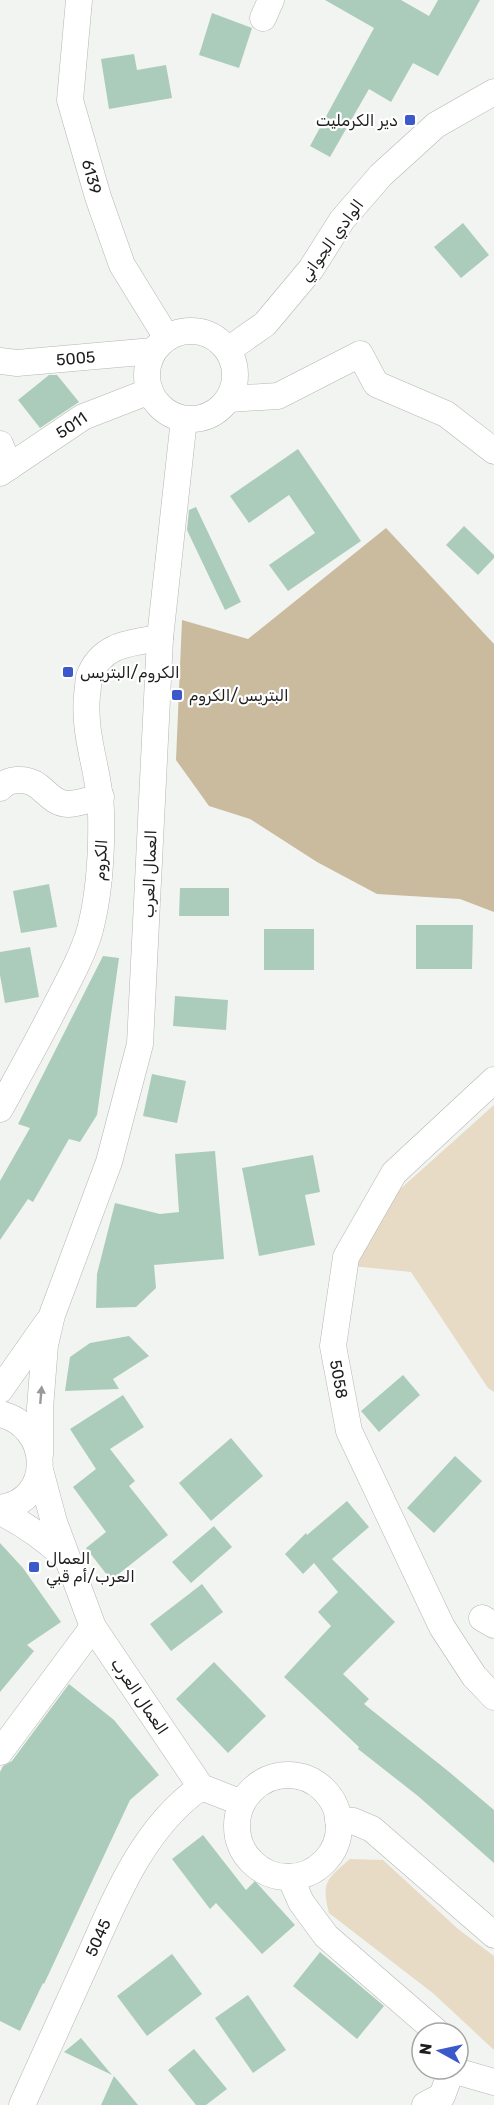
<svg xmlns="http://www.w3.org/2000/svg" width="494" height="2105" viewBox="0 0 494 2105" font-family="Rubik,'Noto Naskh Arabic',sans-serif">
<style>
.green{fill:#e7dbc5}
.forest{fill:#caba9e}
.building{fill:#acccbb}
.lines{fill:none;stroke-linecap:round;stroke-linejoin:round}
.minor-casing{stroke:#b4b7b2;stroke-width:27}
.minor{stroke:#fff;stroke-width:26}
.oneway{fill:#999}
.poi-dot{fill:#3b59cb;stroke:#fff;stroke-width:2}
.labels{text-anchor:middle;stroke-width:4.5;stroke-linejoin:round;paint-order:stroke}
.poi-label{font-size:16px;fill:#1c1d1c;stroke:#fff;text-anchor:start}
.street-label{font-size:16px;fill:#1c1d1c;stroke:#fff}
</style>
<rect width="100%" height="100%" fill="#f1f4f0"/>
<path class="green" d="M494,1105V1392L488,1388L411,1272L352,1266L398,1191Z
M350,1859L383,1860L458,1929L494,1956V2050L434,1994L329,1913C321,1882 327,1879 350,1859Z"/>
<path class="forest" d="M386,528L494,644V912L460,899L377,894L317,862L250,819L209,806L176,760L182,620L248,639Z"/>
<path class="building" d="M325,0H401L429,16L438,0H480L438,76L413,63L391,102L369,89L330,157L310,146L374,28Z
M212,13L252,28L239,68L199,55Z
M134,54L137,70L166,65L172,98L109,109L101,59Z
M463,223L489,255L461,278L434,247Z
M49,375H57L79,402L40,428L18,400Z
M298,449L361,541L288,591L269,565L315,533L289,495L249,523L230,496Z
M196,507L241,602L225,610L187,530L189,510Z
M464,526L494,555V558L478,575L446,545Z
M49,884L57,927L21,933L13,891Z
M180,888H229V916H179Z
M416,925H473L472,969H416Z
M264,929H314V970H264Z
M30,947L39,997L5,1003L0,975V952Z
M103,956L119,958L97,1115L80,1142L69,1139L33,1202L28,1199L0,1240V1181L30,1128L18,1124Z
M175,996L228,1000L226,1030L173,1026Z
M152,1074L186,1081L177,1123L143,1116Z
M215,1151L224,1259L154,1265L156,1288L136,1307L96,1308L97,1274L115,1203L160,1214L179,1212L175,1154Z
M313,1155L320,1192L305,1195L315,1245L259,1256L242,1168Z
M129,1336L149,1356L113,1379L119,1389L65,1391L70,1357L90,1343Z
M403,1375L420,1395L379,1432L361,1411Z
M123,1395L144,1427L110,1449L135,1481L129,1486L168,1535L111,1580L86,1548L106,1532L73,1487L96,1469L70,1429Z
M231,1438L263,1476L211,1521L179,1483Z
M455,1456L482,1481L434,1533L407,1508Z
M347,1501L369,1527L332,1559L395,1622L343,1674L369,1699L364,1704L448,1771L494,1810V1863L418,1796L358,1749L359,1747L284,1677L331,1626L318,1612L338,1592L314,1563L303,1574L285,1554L306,1533L307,1535Z
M214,1526L232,1547L191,1583L172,1562Z
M0,1543L23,1568L61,1622L27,1645L34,1651L0,1692Z
M202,1584L223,1612L171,1651L150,1624Z
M214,1662L266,1716L228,1753L176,1699Z
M69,1684L114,1720L159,1775L130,1800L44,1984L43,1983L20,2031L0,2021V1772L3,1766L12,1761Z
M203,1835L246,1890L255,1881L295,1925L262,1954L216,1903L210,1909L172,1859Z
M320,1952L384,2006L357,2039L293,1986Z
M172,1954L202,1994L147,2036L117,1996Z
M248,1995L286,2050L253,2073L215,2018Z
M81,2038L112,2075L64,2052Z
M194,2049L227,2089L206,2105H196L168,2070Z
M114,2076L138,2105H101Z"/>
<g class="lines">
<defs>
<g id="minor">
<path id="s1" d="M79,0L70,100L98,197L122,265L167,338"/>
<path d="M263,18L271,0"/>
<circle cx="191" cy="375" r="44"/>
<path d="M228,350L265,324L311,269L342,220L381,175L436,125L494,92"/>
<path id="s2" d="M0,361L17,363L153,351"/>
<path d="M229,399L278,396L360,354L376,384L446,414L494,451"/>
<path d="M0,444L9,467"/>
<path id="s3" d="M0,473L83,417L150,391"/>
<path d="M0,788C6,782 9,781 17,780C43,778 46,803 68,804C78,804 91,799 101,797"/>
<path id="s4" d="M494,1080L394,1173L346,1257L333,1346L349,1431L442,1627L474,1676L494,1697"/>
<path d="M0,1109C20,1073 40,1037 58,1001C70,978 83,954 90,930C100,891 102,852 101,812C100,772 83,738 87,695C88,690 88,683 89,677C101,644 130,643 160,638"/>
<path d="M0,1390L47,1323"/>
<path d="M0,1414C52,1426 54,1501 0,1508"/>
<path d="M40,1454V1408L45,1345L52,1315L109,1162L140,1044L160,638L184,419"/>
<path d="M40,1470L54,1522L93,1627L201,1787L242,1803"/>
<path d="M0,1512C25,1524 45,1539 65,1557"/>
<path d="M482,1618L494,1625"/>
<path d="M0,1752L93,1627"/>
<circle cx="288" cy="1826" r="51"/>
<path d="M338,1820L353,1821L372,1829L494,1935"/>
<path d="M290,1877L301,1902L326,1936L438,2033"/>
<path d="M452,2070L494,2082"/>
<path id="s5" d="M22,2105C43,2059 64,2013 85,1966C114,1902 141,1829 201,1787"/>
<path d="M425,2105L442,2096L452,2069"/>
</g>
</defs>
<use href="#minor" class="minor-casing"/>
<use href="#minor" class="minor"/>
</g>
<defs><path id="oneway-solid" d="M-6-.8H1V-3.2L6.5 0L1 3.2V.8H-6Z" transform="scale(1.5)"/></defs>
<use class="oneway" href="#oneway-solid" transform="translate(41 1395) rotate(-85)"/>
<g class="poi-dot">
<rect x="404" y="114" width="12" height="12" rx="3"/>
<rect x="62" y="666" width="12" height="12" rx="3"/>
<rect x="171" y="689" width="12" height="12" rx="3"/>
<rect x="28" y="1561" width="12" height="12" rx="3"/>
</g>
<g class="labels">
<g class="poi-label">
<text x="398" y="126" text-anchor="end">دير الكرمليت</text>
<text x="80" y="678">الكروم/البتريس</text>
<text x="189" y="701">البتريس/الكروم</text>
<text x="46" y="1564">العمال<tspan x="46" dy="18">العرب/أم قبي</tspan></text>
</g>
<g class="street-label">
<text dy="6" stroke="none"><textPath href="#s1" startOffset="180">6139</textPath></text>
<text transform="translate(331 240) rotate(-54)" y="6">الوادي الجواني</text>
<text dy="6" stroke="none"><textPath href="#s2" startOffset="76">5005</textPath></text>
<text dy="6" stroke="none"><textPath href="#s3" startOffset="86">5011</textPath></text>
<text transform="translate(100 860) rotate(-86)" y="6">الكروم</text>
<text transform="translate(149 874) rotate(-88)" y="6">العمال العرب</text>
<text dy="6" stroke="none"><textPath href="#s4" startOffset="357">5058</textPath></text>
<text transform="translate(140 1696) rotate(56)" y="6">العمال العرب</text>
<text dy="6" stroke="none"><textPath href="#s5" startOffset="184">5045</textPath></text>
</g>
</g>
<g transform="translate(440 2051) rotate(278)"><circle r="28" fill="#ffffff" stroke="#a4a5a4" stroke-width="1.5"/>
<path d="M0-4.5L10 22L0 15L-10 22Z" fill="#3b59cb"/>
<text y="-9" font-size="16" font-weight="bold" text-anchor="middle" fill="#1c1d1c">N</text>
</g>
</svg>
